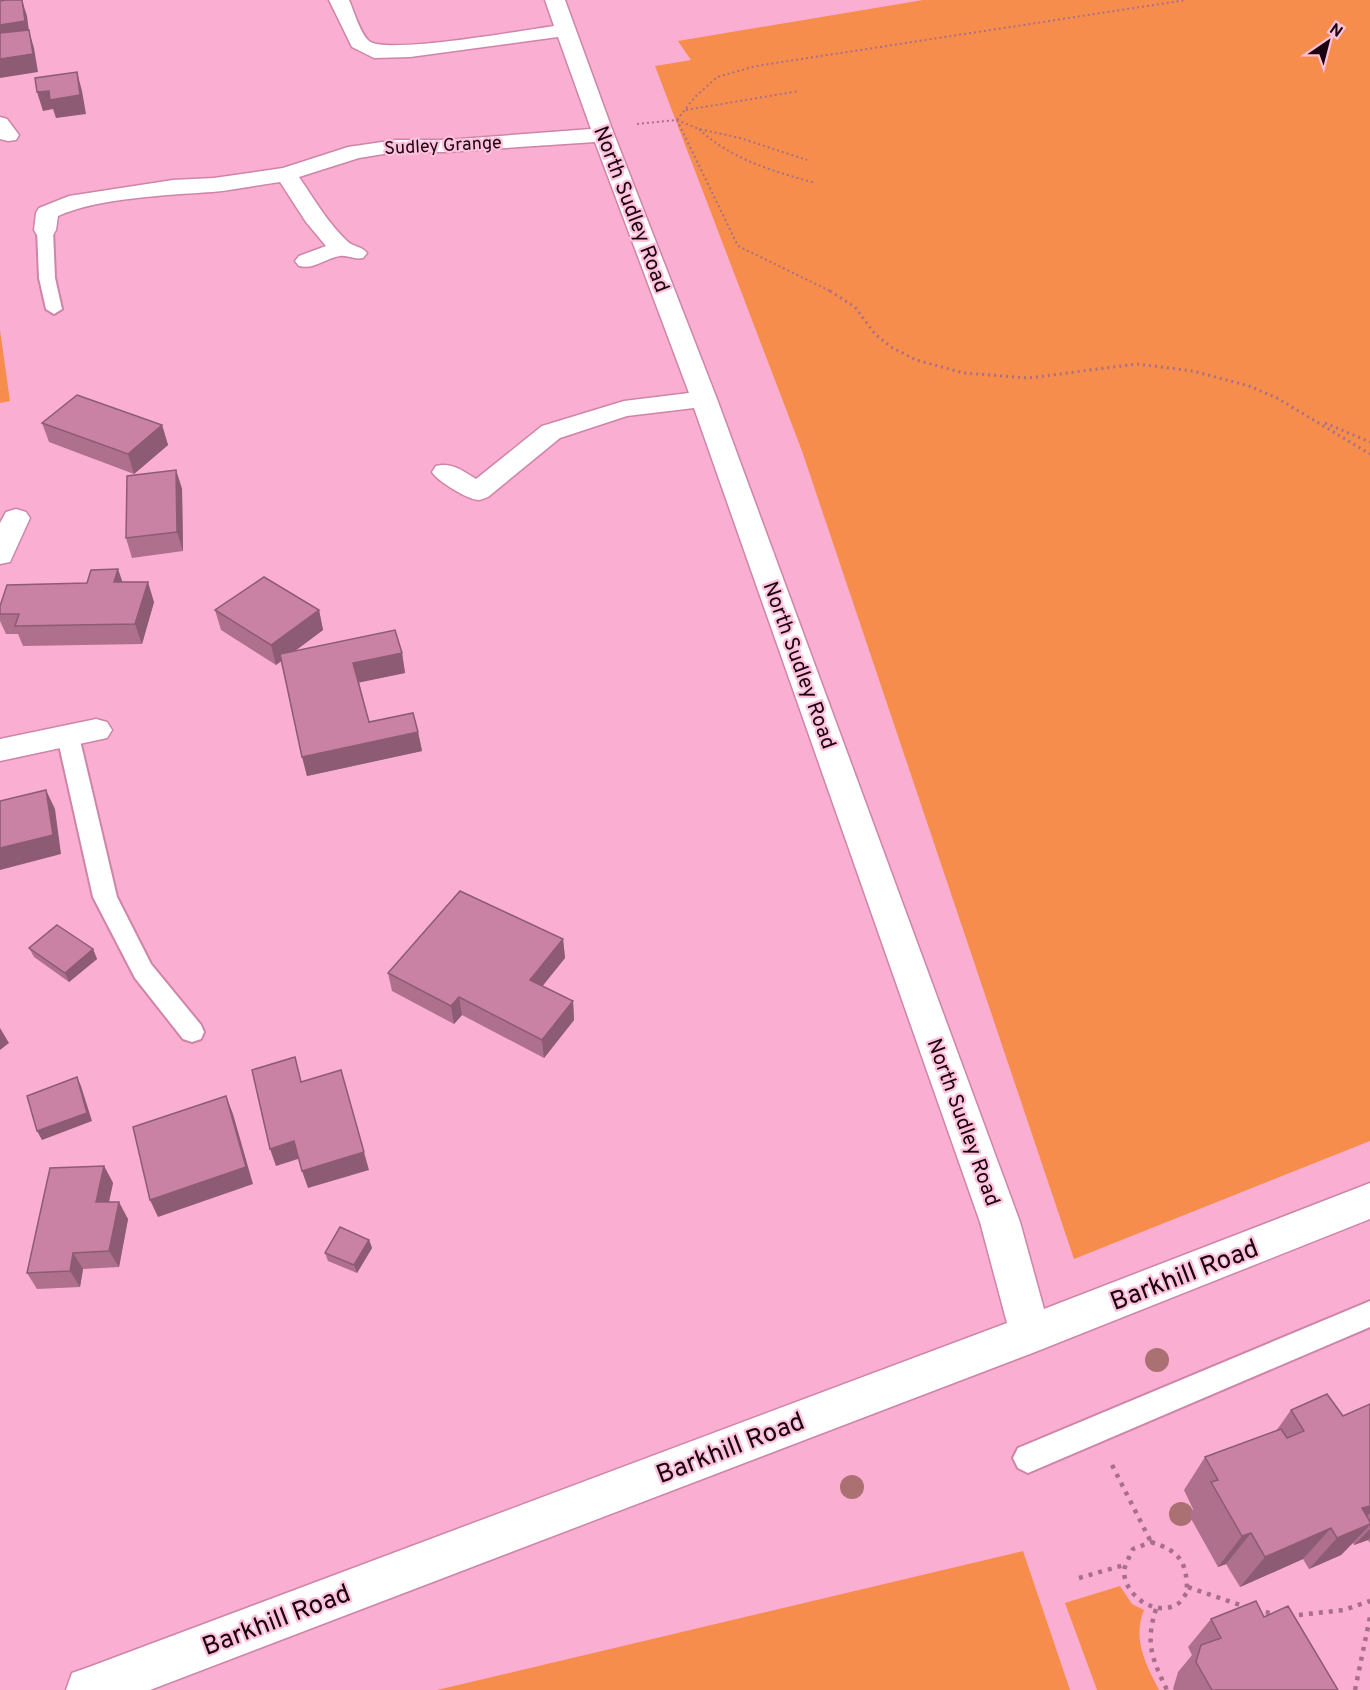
<svg xmlns="http://www.w3.org/2000/svg" width="1370" height="1690" viewBox="0 0 1370 1690" font-family="Overpass,sans-serif">
<style>
.green{fill:#f68d4d}
.lines{fill:none;stroke-linecap:round;stroke-linejoin:round}
.lane-casing{stroke:#ce85a7;stroke-width:4}
.street-casing{stroke:#ce85a7;stroke-width:3}
.path-far2{stroke:#a86f8a;stroke-width:2;stroke-dasharray:2 3;stroke-linecap:butt}
.path-far1{stroke:#a86f8a;stroke-width:3;stroke-dasharray:2 4;stroke-linecap:butt}
.path{stroke:#a86f8a;stroke-width:4.5;stroke-dasharray:4 6;stroke-linecap:butt}
.lane{fill:#fff;fill-rule:evenodd}
.street{fill:#fff;fill-rule:evenodd}
.tree{fill:#ab7071}
.wall{fill:#ae708d}
.shaded-wall{fill:#8d5b73}
.building{fill:#ca82a4;stroke:#8d5b73;stroke-width:1.5}
.labels{text-anchor:middle;stroke-width:4.5;stroke-linejoin:round;paint-order:stroke}
.far-street-label{font-size:18px;fill:#1a030f;stroke:#ffc0dc}
.street-label{font-size:21px;fill:#1a030f;stroke:#ffc0dc}
.near-street-label{font-size:26px;fill:#1a030f;stroke:#ffc0dc}
</style>
<rect width="100%" height="100%" fill="#faaed1"/>
<path class="green" d="M923,0H1370V1141L1074,1259L802,451L655,66L691,60L678,41Z
M0,330L10,401L0,403Z
M1023,1551L1070,1690H437Z
M1120,1586L1132,1604L1144,1610C1132,1640 1146,1664 1159,1690H1097L1065,1603Z"/>
<g class="lines">
<defs>
<path id="lane" d="M45,225L53,230L55,278L62,309L54,314L46,309L39,278L37,230Z
M68,728L76,731L79,736L117,897L151,964L201,1025L204,1032L201,1039L192,1042L183,1039L135,978L93,897L57,736L60,731Z
M1370,1301V1327L1028,1473L1018,1468L1013,1458L1018,1448Z"/>
<path id="street" d="M329,0H349C354,11 360,33 369,41C386,55 525,30 554,26L545,0H565L612,129L717,399L1020,1222L1044,1309L1370,1183V1219L1030,1354L150,1690H66L72,1673L89,1667L1007,1323L980,1222L694,408L627,416L560,438L488,497C484,498 481,500 478,500C467,499 437,481 432,472L436,466C452,462 463,471 476,479L542,426L624,401L689,393L595,142L446,152H396L359,158L299,177C314,199 328,223 347,241C353,247 362,246 367,253L363,258C354,260 348,255 340,256C325,258 315,270 299,266L295,261L299,256L326,246L306,222L280,182C257,185 234,190 212,192C167,195 98,198 58,216L56,230L53,235L45,237L37,235L34,230L36,213L39,208L69,196L173,180L214,178L283,168L348,147L396,140H446L591,129L558,37L410,57L374,58L352,47Z
M0,117L7,119L19,135L16,140L8,141L0,139Z
M16,509L26,512L30,518L10,562L0,564V523L6,512Z
M96,719L107,722L112,730L107,738L0,761V739Z"/>
</defs>
<use href="#lane" class="lane-casing"/>
<use href="#street" class="street-casing"/>
<path class="path-far2" d="M686,110L799,91
M677,120L738,246L832,292
M677,120L694,98L717,77L756,66L1186,0
M637,124L677,120L699,129L740,138L807,160
M699,129C732,160 773,171 815,183"/>
<path class="path-far1" d="M830,291L855,307L875,334L891,347L916,360L964,373L1028,378L1137,364L1193,371L1249,386L1277,398L1370,454
M1325,423L1370,442"/>
<path class="path" d="M1112,1465L1151,1542
M1151,1542C1180,1551 1187,1562 1187,1592C1185,1595 1182,1601 1179,1603C1156,1619 1124,1595 1124,1571C1125,1564 1130,1556 1133,1549Z
M1079,1578L1124,1565
M1188,1587L1246,1607
M1156,1609C1145,1643 1152,1659 1167,1690
M1256,1610L1275,1614
M1289,1616L1344,1610L1370,1601
M1355,1690L1370,1617"/>
<use href="#lane" class="lane"/>
<use href="#street" class="street"/>
</g>
<g class="tree">
<circle cx="1157" cy="1360" r="12"/>
<circle cx="852" cy="1487" r="12"/>
<circle cx="1181" cy="1514" r="12"/>
</g>
<path class="wall" d="M42,423L162,425L168,445L134,474L49,442Z
M176,470L182,489L183,551L132,558L126,538Z
M122,582L154,602L142,644L23,646L18,634H6L0,621V606Z
M215,610H319L323,630L295,651L402,653L405,673L359,682L369,722L418,732L422,751L307,776L281,661L276,665L221,630Z
M563,939L565,958L542,986L573,1001L574,1020L544,1058L462,1015L454,1024L392,991L388,973Z
M29,948L93,949L97,959L69,982L34,957Z
M104,1166L113,1183L109,1202L128,1219L119,1267L83,1269L80,1287L37,1289L27,1273Z
M369,1240L372,1248L357,1273L328,1261L325,1253Z
M1370,1404V1543L1368,1540L1354,1545L1353,1543L1341,1555L1309,1569L1303,1559L1240,1587L1226,1564L1218,1567L1189,1515L1193,1509L1184,1490L1205,1457L1276,1431L1291,1410L1343,1416Z
M1264,1617L1338,1690H1174L1173,1689L1178,1672L1192,1655L1188,1647L1211,1619Z"/>
<path class="shaded-wall" d="M22,0L27,16L29,31L34,48L38,72L0,78V25Z
M77,72L82,91L86,114L56,118L53,109L43,111L37,92Z
M162,425L168,445L134,474L128,454Z
M176,470L182,489L183,551L177,532Z
M118,569L125,589L114,582Z
M148,582L154,602L142,644L135,624Z
M319,610L323,630L276,665L271,645Z
M402,653L405,673L357,683L353,663Z
M418,732L422,751L307,776L302,757Z
M46,790L55,809L61,854L0,870V848Z
M563,939L565,958L533,998L530,980Z
M93,949L97,959L69,982L65,973Z
M459,997L462,1015L454,1024L451,1006Z
M573,1001L574,1020L544,1058L542,1040Z
M0,1028L9,1043L0,1050Z
M77,1077L81,1086L92,1121L42,1140L37,1131Z
M346,1088L369,1170L308,1188L302,1171Z
M226,1096L233,1114L253,1184L158,1217L150,1200Z
M294,1141L301,1158L276,1166L270,1149Z
M104,1166L113,1183L105,1219L96,1202Z
M119,1202L128,1219L119,1267L109,1251Z
M369,1240L372,1248L357,1273L354,1265Z
M73,1253L83,1269L80,1287L70,1271Z
M1370,1506V1513L1352,1532L1370,1525L1341,1555L1309,1569L1337,1538L1362,1508Z
M1331,1528L1303,1559L1240,1587L1265,1557Z
M1370,1529V1538L1368,1540L1354,1545Z
M1251,1533L1226,1564L1218,1567L1242,1536Z"/>
<path class="building" d="M6,0H22L25,21L0,25V1Z
M29,30L33,54L0,59V33Z
M77,72L80,95L50,100L49,91L37,92L35,78Z
M77,395L162,425L128,454L42,423Z
M176,470L177,532L126,538L127,476Z
M118,569L114,582H148L135,624L15,626L19,614H0V606L7,585L87,583L91,570Z
M264,577L319,610L271,645L215,610Z
M395,630L402,653L353,663L369,722L413,713L418,732L302,757L280,654Z
M46,790L53,835L0,848V801Z
M460,891L563,939L530,980L573,1001L542,1040L459,997L451,1006L388,973Z
M57,925L93,949L65,973L29,948Z
M295,1057L301,1082L341,1070L364,1152L302,1171L294,1141L270,1149L252,1070Z
M77,1077L87,1113L37,1131L27,1096Z
M226,1096L246,1167L150,1200L133,1127Z
M104,1166L96,1202H119L109,1251L73,1253L70,1271L27,1273L50,1168Z
M340,1227L369,1240L354,1265L325,1253Z
M1327,1394L1343,1416L1370,1404V1506L1362,1508L1370,1522V1524L1337,1538L1331,1528L1265,1557L1251,1533L1242,1536L1211,1482L1218,1480L1205,1457L1281,1429L1287,1438L1304,1431L1291,1410Z
M1256,1601L1264,1617L1288,1606L1338,1690H1212L1196,1662L1201,1645L1221,1638L1211,1619Z"/>
<g class="labels">
<g class="far-street-label">
<text transform="translate(443 145) rotate(-3)" y="6">Sudley Grange</text>
</g>
<g class="street-label">
<text transform="translate(632 209) rotate(69)" y="7">North Sudley Road</text>
<text transform="translate(800 665) rotate(70)" y="7">North Sudley Road</text>
<text transform="translate(964 1122) rotate(70)" y="7">North Sudley Road</text>
</g>
<g class="near-street-label">
<text transform="translate(1184 1274) rotate(-21)" y="9">Barkhill Road</text>
<text transform="translate(730 1447) rotate(-21)" y="9">Barkhill Road</text>
<text transform="translate(276 1619) rotate(-21)" y="9">Barkhill Road</text>
</g>
</g>
<g transform="translate(1328 42) rotate(35)" stroke="#ffc0dc" stroke-width="4.5" paint-order="stroke">
<path d="M0-4.5L10 22L0 15L-10 22Z" fill="#1a030f"/>
<text y="-9" font-size="16" font-weight="bold" text-anchor="middle" fill="#1a030f">N</text>
</g>
</svg>
